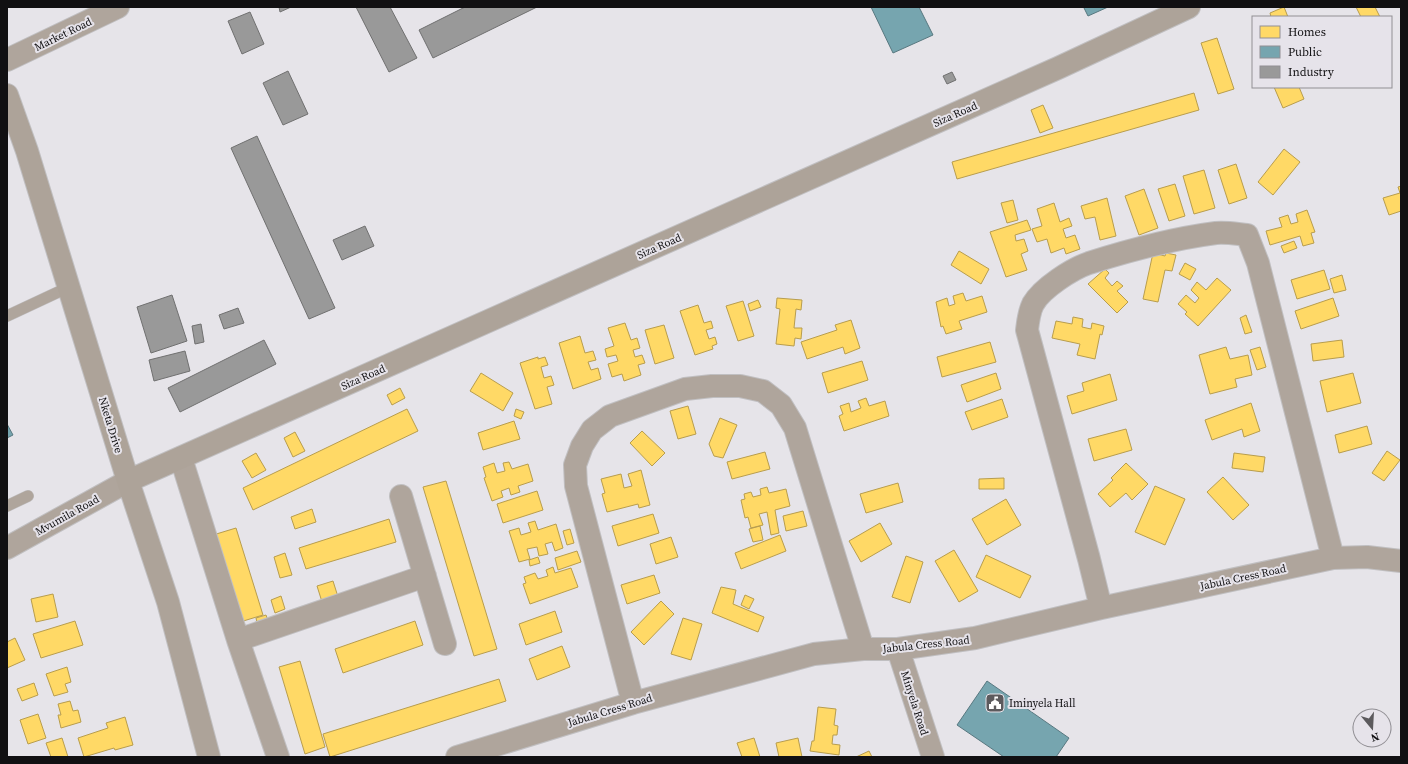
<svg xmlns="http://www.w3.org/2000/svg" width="1408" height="764" viewBox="0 0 1408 764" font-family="'Source Serif 4',serif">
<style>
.homes{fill:#ffd966;stroke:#b89d4d}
.public{fill:#76a5af;stroke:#587880}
.industry{fill:#999;stroke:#707070}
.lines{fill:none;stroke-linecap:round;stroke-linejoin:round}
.lane-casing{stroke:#c0bfc1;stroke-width:12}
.street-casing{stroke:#c0bfc1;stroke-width:24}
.secondary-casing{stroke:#c0bfc1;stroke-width:24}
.lane{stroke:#afa59c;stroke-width:11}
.street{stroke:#afa59c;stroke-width:22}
.secondary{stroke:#ada399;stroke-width:22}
.labels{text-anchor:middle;stroke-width:4;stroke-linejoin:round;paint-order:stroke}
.street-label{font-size:11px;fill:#111012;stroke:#e6e3ea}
.poi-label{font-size:11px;fill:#111012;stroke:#e6e3ea;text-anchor:start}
</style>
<rect width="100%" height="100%" fill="#e6e4e9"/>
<path class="homes" d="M1284,7L1288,17H1271L1270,13Z
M1356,7H1375L1380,17H1361Z
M1217,38L1234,89L1218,94L1201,43Z
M1274,87H1299L1304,99L1283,108Z
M1194,93L1199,110L957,179L952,162Z
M1043,105L1053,128L1040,133L1031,110Z
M1284,149L1300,162L1273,195L1258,182Z
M1236,164L1247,198L1229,204L1218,170Z
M1204,170L1215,208L1194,214L1183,176Z
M1175,184L1185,216L1169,221L1158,189Z
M1401,186V211L1389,215L1383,198L1400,193L1398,187Z
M1144,189L1158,228L1139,235L1125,196Z
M1107,198L1116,236L1100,240L1095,217L1085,219L1081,206Z
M1013,200L1018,220L1007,223L1001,203Z
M1054,203L1060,222L1069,218L1072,226L1063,229L1066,238L1075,235L1080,249L1066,254L1064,248L1051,253L1047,239L1037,242L1032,229L1042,226L1037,209Z
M1307,210L1315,232L1311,233L1314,243L1303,246L1300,236L1270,245L1266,231L1282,227L1279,218L1288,215L1291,224L1298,222L1296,214Z
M1027,220L1031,230L1015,235L1016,241L1024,239L1028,251L1021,254L1027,270L1006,277L990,232Z
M1294,241L1297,248L1284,253L1281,246Z
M959,251L989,269L981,284L951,265Z
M1153,253L1165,256L1166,253L1176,255L1172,271L1165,270L1158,302L1143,299Z
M1185,263L1196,269L1190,280L1179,274Z
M1105,269L1109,273L1105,278L1112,286L1117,281L1123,286L1117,291L1128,302L1117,313L1088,284Z
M1324,270L1330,289L1297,299L1291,280Z
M1342,275L1346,290L1334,293L1330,279Z
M1217,278L1231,290L1198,326L1185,314L1187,312L1178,304L1186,295L1195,303L1199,298L1191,290L1197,282L1206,290Z
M963,293L966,301L982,296L987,312L959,321L962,329L946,334L943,326L941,327L936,302L947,298L949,306L955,304L953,296Z
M777,298L802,300L801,310L796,309L794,328H802L801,339L795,338L794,346L776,344L780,309L776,308Z
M1333,298L1339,316L1301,329L1295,311Z
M758,300L761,307L750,311L748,304Z
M743,301L754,336L738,341L726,306Z
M698,305L704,323L711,321L713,328L706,330L709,339L715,337L717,344L712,346L713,349L695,355L680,311Z
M1246,315L1252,332L1245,334L1240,318Z
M1073,317L1083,319L1082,327L1091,329L1092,323L1104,326L1102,335L1100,334L1095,359L1077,355L1080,344L1052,338L1056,321L1072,324Z
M851,320L860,348L845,354L843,347L807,359L801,342L837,330L835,325Z
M625,323L631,340L637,338L640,348L633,350L635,357L642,355L645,363L638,365L641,375L624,381L622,374L612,377L608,364L618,361L616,355L607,357L605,349L614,346L608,328Z
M664,325L674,358L655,364L645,330Z
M580,336L585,353L593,351L596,360L588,362L591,370L598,368L601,379L573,389L559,343Z
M1342,340L1344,357L1313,361L1311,344Z
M990,342L996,362L942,377L937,357Z
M1226,347L1230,359L1248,355L1252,375L1235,379L1237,387L1210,394L1199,355Z
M1260,347L1266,367L1257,370L1250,350Z
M538,357V359L545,357L548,365L541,367L544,378L551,376L554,385L547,387L552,404L535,409L520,363Z
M862,361L868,380L828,393L822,373Z
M481,373L513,393L503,411L470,391Z
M996,373L1001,389L967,402L961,385Z
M1353,373L1361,403L1327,412L1320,381Z
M1110,374L1117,400L1072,414L1067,396L1084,391L1082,383Z
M400,388L405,398L392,405L387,395Z
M866,398L869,406L885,401L889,416L844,431L839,416L843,414L840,406L849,403L851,412L861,408L858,401Z
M1002,399L1008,417L972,430L965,412Z
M1251,403L1260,431L1244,437L1242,429L1212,440L1205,420Z
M688,406L696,434L678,439L670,411Z
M407,409L418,431L253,510L243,488Z
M516,409L524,412L521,419L514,416Z
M720,418L737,425L723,458L714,456L709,444Z
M514,421L520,439L483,450L478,433Z
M1367,426L1372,444L1339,453L1335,435Z
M1126,429L1132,450L1094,461L1088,439Z
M642,431L665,453L652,466L630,443Z
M295,432L305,451L293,457L284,438Z
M1387,451L1400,460L1384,481L1372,473Z
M765,452L770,469L732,479L727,462Z
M256,453L266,470L252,478L242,461Z
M1234,453L1265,457L1263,472L1232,468Z
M509,462L512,469L528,464L533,481L518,486L520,492L511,495L509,488L501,491L503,497L492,501L484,478L486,477L483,467L494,463L497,473L505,471L503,463Z
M1126,463L1148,484L1132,500L1126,493L1110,507L1098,494L1113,480L1111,478Z
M641,470L650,505L639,508L638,504L607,512L602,494L605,493L601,479L621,474L624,488L632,486L628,474Z
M1223,477L1249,505L1233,520L1207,492Z
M1004,478V489H979V479Z
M446,481L497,649L474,656L423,487Z
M898,483L903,502L866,513L860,494Z
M1155,486L1185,499L1165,545L1135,532Z
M767,487L769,493L786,489L790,506L775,510L779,533L771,535L767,512L759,514L763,525L751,528L748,517L745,518L741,500L745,499L744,494L751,492L753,497L761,495L760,489Z
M537,491L543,510L503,523L497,504Z
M1006,499L1021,525L987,545L972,519Z
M312,509L316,522L295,529L291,517Z
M803,511L807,526L786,531L783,516Z
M653,514L659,533L618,546L612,526Z
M389,519L396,542L306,569L299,548Z
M535,521L538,530L556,524L563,548L555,551L552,542L545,544L548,554L539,556L537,547L527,549L530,559L519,562L509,531L519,528L521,535L531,532L528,523Z
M880,523L892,544L861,562L849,541Z
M760,526L763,540L753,542L749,529Z
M236,528L263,615L240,622L213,535Z
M570,529L574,543L567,545L563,531Z
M780,535L786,551L741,569L735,553Z
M671,537L678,557L656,564L650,544Z
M954,550L978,591L959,602L935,561Z
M577,551L581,562L558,570L555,558Z
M285,553L292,575L280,578L274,557Z
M986,555L1031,576L1020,598L976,577Z
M906,556L923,562L910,603L892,597Z
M538,557L540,563L530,566L529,560Z
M553,567L555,573L571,568L578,587L530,604L523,584L526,583L524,577L535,573L538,579L548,576L546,570Z
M654,575L660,593L627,604L621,585Z
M333,581L339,600L323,605L317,586Z
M721,587L736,590L733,604L764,617L758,632L712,613Z
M53,594L58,617L36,622L31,599Z
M745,595L754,599L749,609L741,605Z
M281,596L285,609L275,613L271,600Z
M661,601L674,614L644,645L631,632Z
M555,611L562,632L526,645L519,624Z
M266,615L269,623L258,627L256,618Z
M683,618L702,624L691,660L671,654Z
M75,621L83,645L41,658L33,634Z
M415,621L423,645L343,673L335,649Z
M15,638L25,660L7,668V642Z
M562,646L570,667L537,680L529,659Z
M300,661L325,747L305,754L279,667Z
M67,667L71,682L65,684L68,692L54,696L46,674Z
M499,679L506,701L330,757L323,734Z
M34,683L38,695L22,701L17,689Z
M70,701L73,711L78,710L81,722L61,728L58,715H61L58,704Z
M818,707L836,709L834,725L838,726L837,735H833L832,744L840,745L839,755L810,751L812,741H814Z
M38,714L46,738L28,744L20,720Z
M125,717L133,745L115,750L114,748L84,757L78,738L108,728L106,723Z
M62,738L68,757H51L46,743Z
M754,738L760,757H742L737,743Z
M798,738L802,757H779L776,743Z
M869,751L872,757H856Z"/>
<path class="public" d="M871,7H919L933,35L893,53Z
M1086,7H1108L1088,16L1084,8Z
M7,424L13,435L7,438Z
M987,681L1069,738L1056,757H1004L957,725Z"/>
<path class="industry" d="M279,7H291L280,12Z
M356,7H390L417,58L389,72Z
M465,7H537L433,58L419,30Z
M250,12L264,44L242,54L228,21Z
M288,71L308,114L283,125L263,83Z
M952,72L956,80L947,84L943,76Z
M257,136L335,308L309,319L231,148Z
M365,226L374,246L342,260L333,240Z
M172,295L187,341L151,353L137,307Z
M238,308L244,323L224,329L219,315Z
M201,324L204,342L195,344L192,326Z
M264,340L276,364L180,412L168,388Z
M185,351L190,371L154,381L149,360Z"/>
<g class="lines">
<defs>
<path id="lane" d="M7,316L69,287
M7,506L28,496"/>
<path id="street" d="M7,60L118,7
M181,458L238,640L278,757
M401,496L445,644
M7,548L128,481
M1101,608L1089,559L1027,330C1028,321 1029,312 1033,304C1042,288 1072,269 1089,263C1127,251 1177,238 1216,233C1226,232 1237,234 1247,235L1258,263L1333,558
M238,640L425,576
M898,649L933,757
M633,703L576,486L575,465L582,446L592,430L610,416L685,389L712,386H740L763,391L781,405L795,428L863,649
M457,757L633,703L814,654L863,649H898L975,638L1101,608L1333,558L1367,557L1401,561"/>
<path id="secondary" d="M7,95L27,151L128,481L168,602L209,757
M128,481L1058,68L1189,7"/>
</defs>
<use href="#lane" class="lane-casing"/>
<use href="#street" class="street-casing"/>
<use href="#secondary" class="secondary-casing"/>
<use href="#lane" class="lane"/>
<use href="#street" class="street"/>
<use href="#secondary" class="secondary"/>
</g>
<defs>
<symbol id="civic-square" viewBox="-11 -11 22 22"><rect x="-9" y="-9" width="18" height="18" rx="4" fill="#5c5a5d" stroke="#e6e3ea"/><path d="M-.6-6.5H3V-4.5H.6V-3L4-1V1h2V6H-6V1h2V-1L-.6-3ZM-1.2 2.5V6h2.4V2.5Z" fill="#fff"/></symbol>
</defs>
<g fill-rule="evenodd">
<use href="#civic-square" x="984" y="692" width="22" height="22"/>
</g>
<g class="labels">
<g class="street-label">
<text transform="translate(63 34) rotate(-26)" y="4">Market Road</text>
<text transform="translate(955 114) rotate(-24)" y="4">Siza Road</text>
<text transform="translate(659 246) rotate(-24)" y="4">Siza Road</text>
<text transform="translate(363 377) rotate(-24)" y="4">Siza Road</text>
<text transform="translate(111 425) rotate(73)" y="4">Nketa Drive</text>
<text transform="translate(67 515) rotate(-29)" y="4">Mvumila Road</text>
<text transform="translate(1243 577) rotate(-12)" y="4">Jabula Cress Road</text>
<text transform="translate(926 644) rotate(-6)" y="4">Jabula Cress Road</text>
<text transform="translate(915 703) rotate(72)" y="4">Minyela Road</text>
<text transform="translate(610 710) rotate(-17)" y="4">Jabula Cress Road</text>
</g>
<g class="poi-label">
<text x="1009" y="707">Iminyela Hall</text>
</g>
</g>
<rect width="1408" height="764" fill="none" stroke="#111012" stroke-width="16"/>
<rect x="1252" y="16" width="140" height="72" fill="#e6e3ea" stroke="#918f94"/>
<rect x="1260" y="26" width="20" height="12" fill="#ffd966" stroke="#918f94"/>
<text x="1288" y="36" font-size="12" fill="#111012">Homes</text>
<rect x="1260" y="46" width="20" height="12" fill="#76a5af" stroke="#918f94"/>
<text x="1288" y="56" font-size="12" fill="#111012">Public</text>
<rect x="1260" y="66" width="20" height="12" fill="#999999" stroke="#918f94"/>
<text x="1288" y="76" font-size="12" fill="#111012">Industry</text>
<g transform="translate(1372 728) rotate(162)"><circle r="19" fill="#e6e3ea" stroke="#918f94"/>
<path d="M0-3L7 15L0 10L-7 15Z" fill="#5c5a5d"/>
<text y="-6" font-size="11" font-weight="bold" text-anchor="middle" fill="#111012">N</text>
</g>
</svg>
